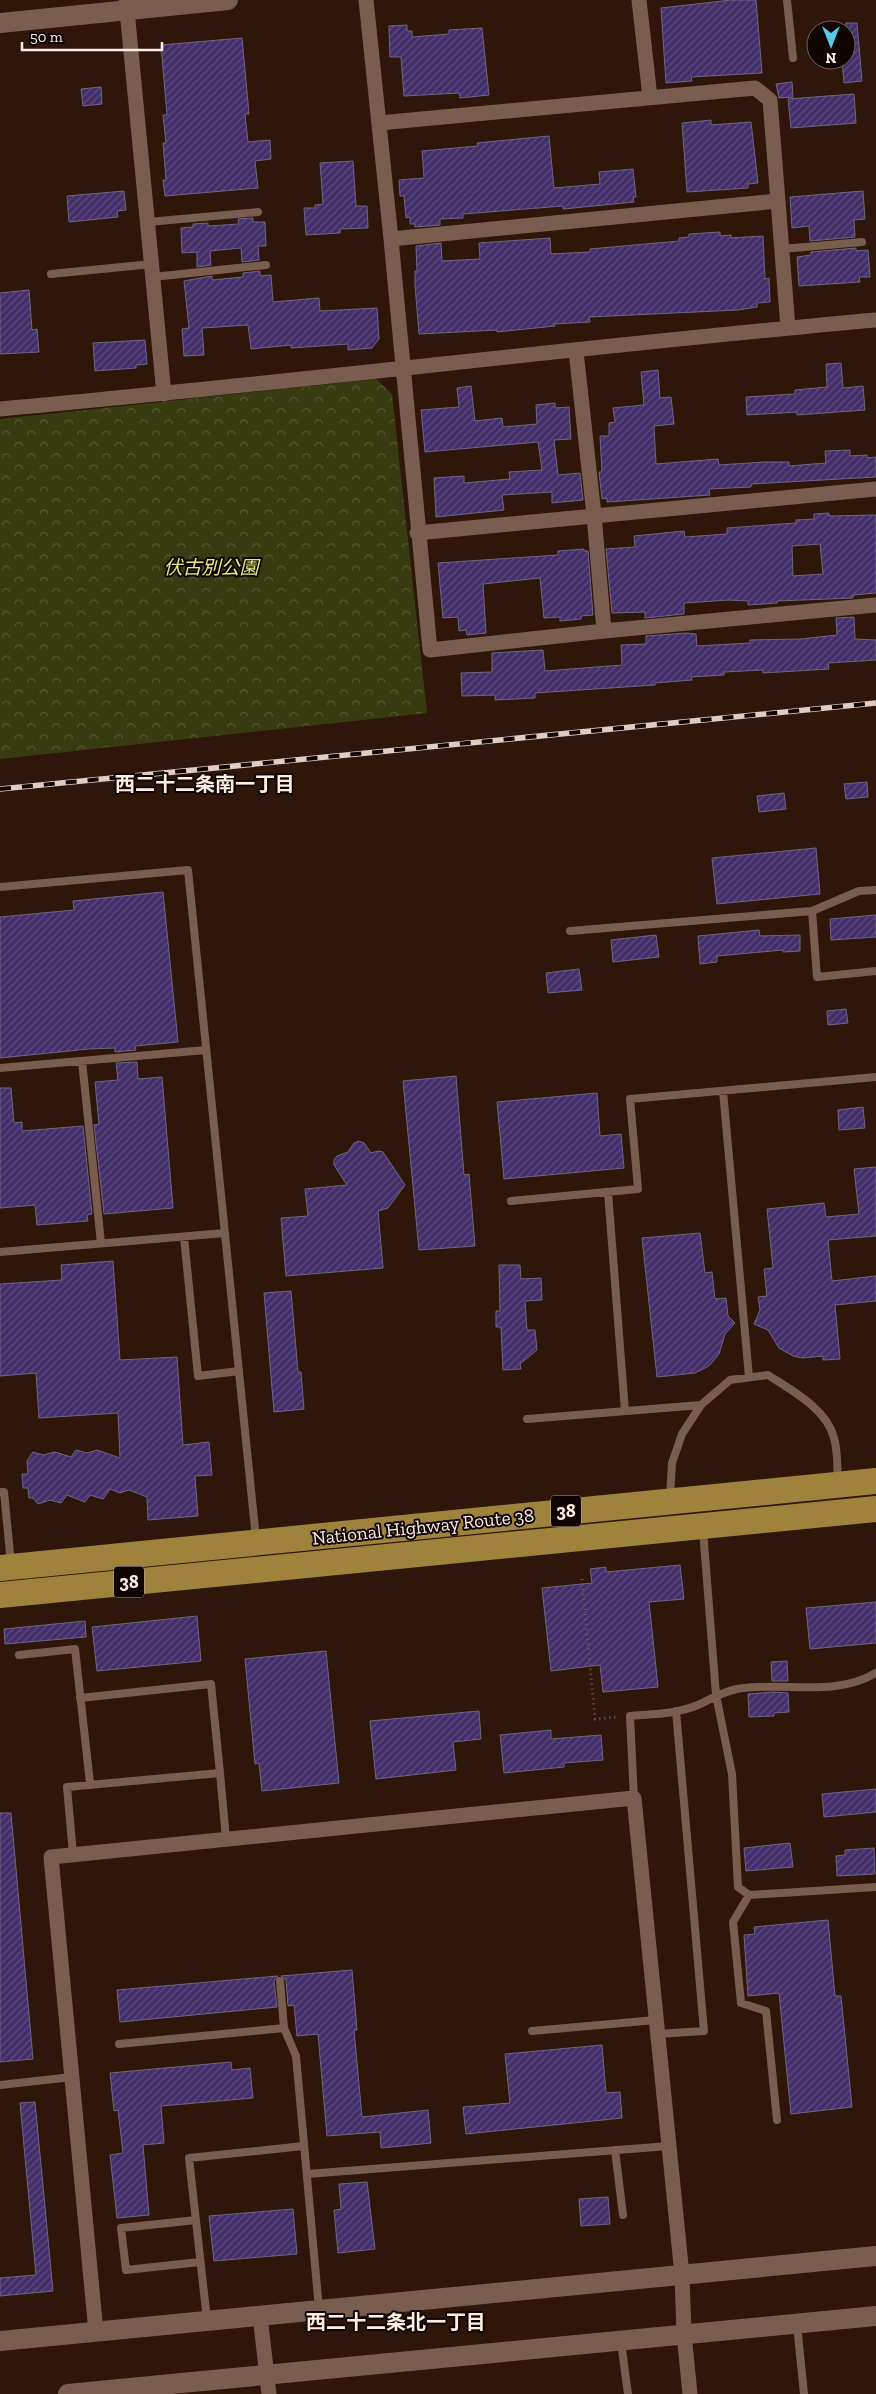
<svg xmlns="http://www.w3.org/2000/svg" width="876" height="2394" viewBox="0 0 876 2394" font-family="'Zilla Slab','Noto Sans JP',serif">
<style>
.park{fill:url(#park-crowns)}
.building{fill:url(#building-hatch);stroke:#6f6782;fill-rule:evenodd}
.lines{fill:none;stroke-linecap:round;stroke-linejoin:round}
.path{stroke:#725d51;stroke-width:3;stroke-dasharray:1 4;stroke-linecap:butt}
.lane{stroke:#795d4f;stroke-width:8}
.street{stroke:#795d4f;stroke-width:15}
.secondary{stroke:#795d4f;stroke-width:20}
.highway{stroke:#9f833c;stroke-width:26}
.rail-casing{stroke:#dfcdc5;stroke-width:5.5}
.rail{stroke:#0f0603;stroke-width:4;stroke-dasharray:11;stroke-linecap:butt}
.labels{text-anchor:middle;stroke-width:4;stroke-linejoin:round;paint-order:stroke}
.shield{fill:#0f0603;stroke:#b6a8a1;stroke-width:1}
.shield-label{font-size:18px;font-weight:bold;fill:#feede5}
.park-label{font-size:19px;font-style:italic;fill:#e5ed82;stroke:#0f0603}
.street-label{font-size:19px;fill:#feede5;stroke:#0f0603}
.neighbourhood-label{font-size:20px;font-weight:bold;fill:#feede5;stroke:#0f0603}
</style>
<defs>
<pattern id="park-crowns" width="20" height="18" patternUnits="userSpaceOnUse" patternTransform="scale(1.25)"><rect width="20" height="18" fill="#383b0f"/><path d="M2 6a3 3 0 1 1 6 0M12 15a3 3 0 1 1 6 0" fill="none" stroke="#565832"/></pattern>
<pattern id="building-hatch" width="6" height="6" patternUnits="userSpaceOnUse" patternTransform="scale(1.25)"><rect width="6" height="6" fill="#432e6a"/><path d="M-1 1l2-2M0 6l6-6M5 7l2-2" fill="none" stroke="#5f4d7f"/></pattern>
</defs>
<rect width="100%" height="100%" fill="#2e170a"/>
<path class="park" d="M376,379L392,394L427,713L0,759V419Z"/>
<path class="building" d="M731,0H756L762,73L691,77L692,81L666,83L661,8Z
M846,23H857L862,81L844,83L842,60H846Z
M407,25V31H412V37L449,34V30L482,28L489,95L460,98L459,93L404,96L401,57H390L389,30V26Z
M242,38L249,114H245L248,142L270,140L271,159L255,161L258,188L165,196L163,180H166L163,143H166L163,115H167L161,45Z
M792,82L793,97L779,98L776,84Z
M101,87L102,104L83,106L81,89Z
M854,94L856,123L791,128L788,99Z
M711,120V125L751,122L758,183L748,184V188L687,192L682,123Z
M549,136L554,188L600,184L599,172L633,169L636,197H633L634,202L563,209V206L463,214V218L440,219V225L415,227V224H410V217L406,218L404,196H400L399,180L424,178L422,151L478,146L477,143Z
M353,161L356,206H367L368,228L340,229V233L306,235L304,208H315V205L323,204L320,163Z
M124,191L126,210L117,211L118,217L69,222L67,196Z
M863,191L865,219L854,220L855,237L810,241L809,226L792,228L790,197Z
M253,218V222H265L266,246H258L259,260L242,262L241,248L210,251L211,265L197,267V252L182,253L181,228L193,227V224L208,223V226L239,224L238,219Z
M720,232V236L731,235V238L763,236L765,279L769,278L770,302L757,303V307L738,310L589,317L590,322L554,324L555,326L497,332V330L419,334L415,285V271H417L416,246L441,243L442,261L480,259L479,243L550,238L551,254L590,252V249L679,241V238L689,237V234Z
M856,248V251L868,250L870,277H859L860,282L799,286L797,257L811,255V252Z
M260,271V276L271,275L273,302L319,298L320,311L377,308L379,339L372,348L348,350V344L291,348V345L251,349L248,325L218,327L202,328L204,355L184,356L182,329L189,328L184,281L212,276V280L243,277V273Z
M29,290L32,330L37,329L39,352L0,354V293Z
M145,340L147,364L136,365V368L95,371L93,343Z
M841,363L843,388L863,386L865,410L797,415V412L747,415L746,397L795,394V390L827,387L826,364Z
M658,370L660,398L671,397L674,424L654,426L656,464L718,459L719,465L764,462H789V466L826,463L825,451L850,450V456L867,455V458L876,457V477L751,484V487L709,489L710,495L607,502V498L602,499L599,472H602L600,436H609V423L615,422L613,408L644,405L641,372Z
M471,386L475,421L502,418L503,427L537,424L536,405L555,403V408L569,407L571,439L554,440L558,475L580,473L583,500L552,503V492L502,495L504,510L436,517L434,478L464,476V483L510,479L509,472L542,470L538,442L425,452L421,410L459,407L457,388Z
M829,513V516L876,515V593L853,595V598L777,601V603L748,605V601L729,600L684,603V614L645,618V612L612,613L606,549L635,547L634,536L684,531L685,537L727,534V528L796,523V520L814,519V514ZM820,544L823,574L793,576L792,546Z
M584,549V551H588L593,615L581,616V619L560,621V617L544,618L540,578L483,584L486,633L467,635L466,630L459,631L458,617L443,618L438,563L558,555V551Z
M854,617L855,639L876,640V660L828,663L829,669L763,673V670L724,672V675L691,677L692,680L655,683V685L535,693V698L495,700V695L462,696L461,673L492,672V653L543,650L545,671L622,665L621,645L646,644V636L686,633L696,634L697,646L750,643V640L801,639L837,635L836,618Z
M867,782L868,797L846,799L844,784Z
M784,793L786,809L759,812L757,796Z
M816,848L820,894L717,904L712,858Z
M163,892L178,1042L135,1046L136,1050L115,1052V1048L88,1049L0,1058V917L74,910L73,901Z
M876,915V937L831,940L830,919Z
M759,930L760,936L800,935V951L783,952V950L717,956V962L700,964L698,936Z
M656,935L659,957L613,962L611,940Z
M579,969L582,990L548,993L546,973Z
M846,1009L848,1023L828,1025L827,1011Z
M137,1062L138,1079L162,1077L173,1208L104,1214L94,1125L99,1124L95,1082L118,1080L116,1063Z
M456,1076L464,1175L469,1174L475,1246L419,1250L403,1081Z
M0,1088H11L14,1123L22,1122V1131L83,1126L92,1214L87,1215L88,1221L37,1225L35,1205L0,1208Z
M597,1093L600,1136L621,1134L624,1168L504,1179L497,1102Z
M863,1107L865,1128L839,1130L838,1110Z
M359,1141L364,1143L371,1153L378,1151L383,1152L405,1185L388,1208L378,1211L383,1268L286,1276L281,1218L308,1216L305,1189L347,1185L334,1165V1160L337,1156L348,1152L354,1143Z
M876,1167V1236L828,1240L832,1281L876,1276V1301L835,1305L840,1359L823,1360V1356L802,1358L793,1356L779,1348L768,1330L754,1324L760,1310L758,1297L767,1296L764,1269L773,1268L767,1209L824,1203L826,1217L859,1214L854,1169Z
M700,1233L705,1273L712,1272L715,1299L726,1298L728,1316L735,1323L725,1334L719,1354L709,1366L695,1373L657,1377L642,1238Z
M113,1261L120,1360L177,1357L183,1445L209,1442L212,1475L195,1476L198,1516L148,1520L147,1497L129,1490L120,1493L110,1489L103,1499L90,1495L85,1502L67,1495L61,1503L50,1500L38,1504L33,1498H29L28,1488H23L22,1474H28L27,1461L33,1452L43,1455L55,1452L71,1457L76,1450L87,1453L97,1450L120,1458L118,1413L39,1418L36,1373L0,1376V1284L62,1280L61,1265Z
M499,1265H520L521,1279L541,1278L542,1300L525,1301L527,1330H535L537,1350L520,1364L521,1369L503,1370L501,1327H496V1311H500Z
M291,1291L298,1372H301L304,1409L274,1412L264,1293Z
M680,1565L684,1599L649,1602L658,1687L603,1692L600,1665L551,1671L542,1588L592,1583L590,1569L606,1567V1572Z
M876,1602V1643L810,1649L806,1608Z
M197,1616L201,1661L97,1671L92,1627Z
M85,1621L86,1637L5,1644L4,1629Z
M326,1651L339,1783L262,1791L259,1763L255,1764L245,1659Z
M787,1661L788,1681H772L771,1662Z
M773,1692L788,1693L789,1712L774,1713V1716L749,1717L748,1694Z
M479,1711L481,1739L453,1742L456,1770L376,1779L370,1721Z
M551,1730V1739L601,1735L603,1760L564,1763V1767L504,1773L500,1735Z
M876,1789V1812L824,1817L822,1794Z
M0,1813H11L33,2059L0,2062Z
M790,1843L793,1867L746,1871L744,1848Z
M874,1848L875,1874L837,1876L836,1856L845,1855V1850Z
M828,1920L835,1996H841L852,2107L791,2114L779,1993L748,1996L744,1935L755,1934L754,1927Z
M352,1970L357,2030H354L362,2117L428,2110L431,2143L381,2148L380,2132L327,2136L318,2034L297,2036L294,2005L288,2006L286,1980L281,1976Z
M278,1976L274,1981L277,2007L120,2022L117,1990Z
M602,2045L606,2093L620,2092L622,2118L466,2134L463,2107L510,2103L505,2054Z
M231,2062L232,2070L250,2068L253,2098L161,2106L164,2143L143,2145L149,2215L117,2218L110,2155L123,2153L118,2110L114,2111L110,2073Z
M35,2102L53,2291L0,2296V2278L36,2275L20,2103Z
M367,2182L375,2249L338,2253L334,2210L341,2209L339,2184Z
M608,2197L610,2224L581,2226L579,2199Z
M293,2209L297,2254L214,2261L209,2216Z"/>
<g class="lines">
<path class="path" d="M582,1579L595,1719L619,1717"/>
<path class="lane" d="M787,0L793,58
M148,222L258,212
M782,249L862,242
M51,274L152,264
M153,277L266,265
M0,887L188,870L256,1539
M812,911L817,977L876,971
M570,931L812,911L859,891L876,890
M82,1061L101,1243
M0,1068L206,1050
M723,1091L749,1377
M608,1192L625,1411
M511,1201L638,1189L630,1099L876,1077
M184,1237L198,1376L239,1371
M0,1252L225,1233
M527,1419L701,1405
M0,1492H4L11,1563
M670,1496L672,1463L682,1434L701,1405L730,1380L768,1375C791,1390 827,1409 834,1438C838,1451 837,1467 838,1480
M703,1530L716,1695L732,1774L738,1887L749,1895L876,1887
M19,1655L75,1649L90,1783
M80,1698L211,1684L220,1773
M634,1798L630,1716C652,1714 677,1714 698,1705C711,1699 722,1692 737,1689C782,1681 834,1698 876,1673
M73,1854L67,1787L220,1773L226,1839
M749,1895L733,1922L741,2003L766,2011L777,2120
M280,1981L284,2028
M532,2031L656,2020
M658,2034L704,2031L676,1711
M119,2044L284,2028L296,2056L319,2309
M0,2085L72,2077
M615,2150L623,2215
M307,2174L669,2146
M196,2220L121,2228L126,2270L200,2262
M207,2320L189,2158L304,2146
M797,2325L804,2394
M621,2342L628,2394"/>
<path class="street" d="M126,0L164,394
M366,0L391,239L430,650L604,631L876,605
M639,0L650,97
M379,123L755,88L770,100L788,328
M391,239L778,201
M576,351L594,515L604,631
M0,409C292,383 584,346 876,320
M417,533L876,489
M260,2316L269,2394
M96,2332L51,1857L634,1798L682,2275L684,2334L690,2394"/>
<path class="secondary" d="M0,23L228,0
M0,2341L876,2256
M68,2394L876,2316"/>
<path class="highway" d="M0,1568L876,1481
M0,1595L876,1509"/>
<defs>
<path id="rail" d="M0,789L876,703"/>
</defs>
<use href="#rail" class="rail-casing"/>
<use href="#rail" class="rail"/>
</g>
<g class="labels">
<g class="shield">
<rect x="551" y="1495.5" width="30" height="31" rx="4"/>
<rect x="114" y="1566.5" width="30" height="31" rx="4"/>
</g>
<g class="shield-label">
<text x="566" y="1517">38</text>
<text x="129" y="1588">38</text>
</g>
<g class="park-label">
<text x="211" y="574">伏古別公園</text>
</g>
<g class="street-label">
<text transform="translate(423 1526) rotate(-6)" y="7">National Highway Route 38</text>
</g>
<g class="neighbourhood-label">
<text x="205" y="791">西二十二条南一丁目</text>
<text x="396" y="2329">西二十二条北一丁目</text>
</g>
</g>
<g transform="translate(831 45) rotate(180)"><circle r="24" fill="#0f0603" stroke="#6f625d"/>
<path d="M0-4L9 19L0 12L-9 19Z" fill="#5cc7e7"/>
<text y="-8" font-size="14" font-weight="bold" text-anchor="middle" fill="#feede5">N</text>
</g>
<path d="M22 42v8h140v-8" fill="none" stroke="#feede5" stroke-width="2.5"/>
<text x="30" y="42" font-size="15" fill="#feede5" stroke="#0f0603" stroke-width="4" paint-order="stroke">50 m</text>
</svg>
